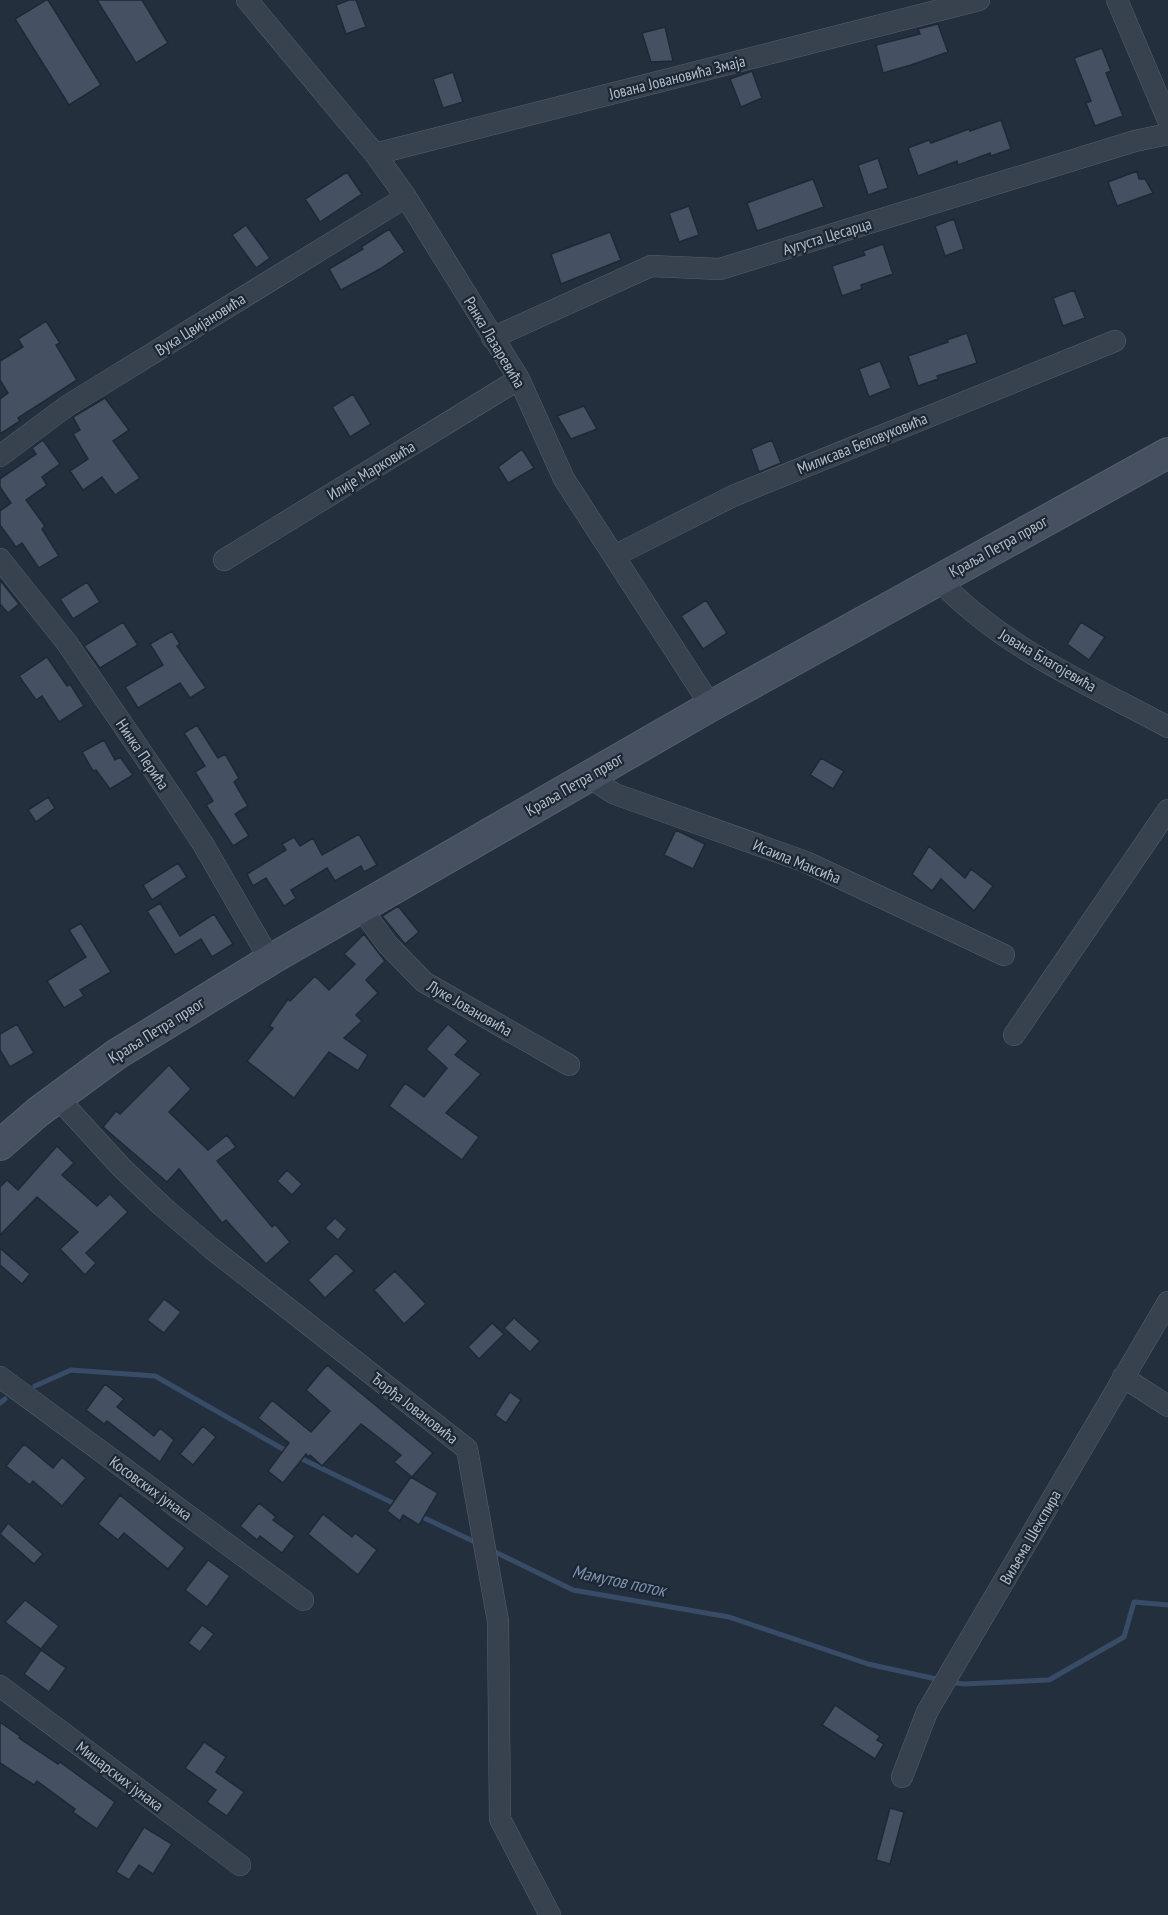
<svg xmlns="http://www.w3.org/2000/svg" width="1168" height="1915" viewBox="0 0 1168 1915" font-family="'PT Sans Narrow',sans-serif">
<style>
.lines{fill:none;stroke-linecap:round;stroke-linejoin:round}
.stream{stroke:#394c67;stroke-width:5}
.building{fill:#455162;stroke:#1f2835;stroke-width:1.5}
.street-casing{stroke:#565f6c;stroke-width:22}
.secondary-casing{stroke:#565f6c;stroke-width:32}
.street{stroke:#38414e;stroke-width:21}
.secondary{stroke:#465061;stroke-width:30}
.labels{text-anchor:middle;stroke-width:4.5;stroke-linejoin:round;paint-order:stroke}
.street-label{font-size:16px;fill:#b4bcc9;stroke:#1d2633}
.water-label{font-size:18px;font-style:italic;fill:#7c92b1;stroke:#1d2633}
</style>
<rect width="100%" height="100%" fill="#242f3e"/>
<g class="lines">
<path class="stream" d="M35,1386L71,1370L155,1376L288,1452
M0,1403L5,1399
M296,1456L399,1506
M418,1515L477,1543
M491,1550L573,1590L729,1617L868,1664L941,1680
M950,1682L964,1684L1049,1680L1124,1637L1134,1602L1168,1605"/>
</g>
<path class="building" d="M46,0H48L101,85L69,105L15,19Z
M97,0H142L168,43L136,63Z
M349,0H356L366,27L346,34L336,5Z
M938,24L948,52L911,65L883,73L876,45L920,34L918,29Z
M665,27L673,61L651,62L642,33Z
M1102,48L1111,71L1106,73L1123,116L1095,126L1086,103L1091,101L1074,58Z
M752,71L762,98L741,107L730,79Z
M453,72L463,102L443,108L433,79Z
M1001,120L1011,149L991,156L990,153L958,165L957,161L918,176L908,148L929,140L931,143L969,129L970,131Z
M878,158L888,188L868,195L858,165Z
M1137,171L1139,179H1145L1153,193L1117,206L1108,182Z
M347,172L362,194L320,222L305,199Z
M813,179L824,207L757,231L747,203Z
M689,206L699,235L679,242L669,213Z
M954,219L964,249L945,256L935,226Z
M246,225L270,258L256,268L232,235Z
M389,229L405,252L380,269L341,290L329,269L363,249L361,247Z
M610,232L621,260L561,284L551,254Z
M883,244L893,274L861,285L862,289L842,296L832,266L865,255L863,251Z
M1074,290L1085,318L1063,326L1053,298Z
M46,321L60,343L56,345L77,380L18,418L20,421L0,434V399L8,393L0,380V361L23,347L18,339Z
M967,333L977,363L937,376L938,379L918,386L908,356L948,342L947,340Z
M880,361L891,388L869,397L859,369Z
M353,394L371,424L350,437L332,407Z
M105,398L129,430L113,441L140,478L115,495L102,477L83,490L70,471L88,459L73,434L80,430L73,417Z
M584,406L597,429L571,439L557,416Z
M43,440L60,464L42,477L47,485L26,500L45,526L42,529L59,556L39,568L22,543L16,547L0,525V511L11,503L0,487V479L36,454L32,448Z
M772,440L781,463L759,472L751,449Z
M522,449L534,468L508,483L498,467Z
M0,580L19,604L8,613L0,604Z
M87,582L100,602L73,619L60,599Z
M706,600L727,633L703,649L681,616Z
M123,622L138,645L100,668L84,646Z
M1081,622L1105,637L1089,660L1067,644Z
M172,631L180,644L177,646L206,688L190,698L180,683L138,708L125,687L163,665L150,644Z
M47,657L67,686L70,684L84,706L59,722L42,696L36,700L19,676Z
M197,725L218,758L225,754L239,778L234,782L248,806L235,814L249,836L233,846L206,805L213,801L195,772L205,766L184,733Z
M104,740L115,760L120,757L133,775L110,789L96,770L93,771L82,752Z
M821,758L844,771L833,789L810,775Z
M48,797L55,808L36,822L28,810Z
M676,830L705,844L693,869L664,855Z
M359,834L377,865L364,872L361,866L335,881L327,868L291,890L296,898L284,906L266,878L253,886L247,874L286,850L282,844L294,837L300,846L313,838L322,855Z
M929,846L965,878L971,869L993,886L974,911L941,879L932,891L912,874Z
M178,863L187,877L152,900L143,885Z
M160,903L180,936L214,914L233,944L212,957L201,939L175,955L147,911Z
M398,906L419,932L405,944L382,916Z
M81,923L111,972L80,990L84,996L64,1008L47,981L86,957L69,930Z
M364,934L385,961L366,980L378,993L356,1015L362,1021L344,1038L368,1055L358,1071L329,1052L294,1098L247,1061L273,1028L269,1026L288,999L290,1001L315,976L329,990L355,964L344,954Z
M17,1024L34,1053L10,1067L0,1050V1034Z
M448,1024L468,1041L455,1055L481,1074L446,1113L479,1137L462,1160L389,1106L405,1083L424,1097L447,1068L426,1049Z
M169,1065L191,1089L169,1112L208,1150L227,1135L236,1147L217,1161L272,1227L275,1224L290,1242L266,1264L226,1220L222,1223L179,1169L167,1182L103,1127L116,1111L120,1114Z
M57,1146L74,1163L62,1175L97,1206L110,1194L128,1212L86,1253L96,1263L85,1275L60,1249L78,1232L37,1197L0,1235V1187L7,1180L18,1190Z
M287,1170L302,1184L292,1195L277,1181Z
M335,1218L347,1229L338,1240L325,1228Z
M0,1248L30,1274L22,1284L0,1265Z
M336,1253L354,1271L325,1298L308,1280Z
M395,1271L426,1304L404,1324L374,1290Z
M164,1299L181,1312L164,1333L147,1320Z
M514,1318L540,1341L530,1352L504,1328Z
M492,1323L504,1334L479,1359L468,1347Z
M327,1365L433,1453L412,1477L394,1462L401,1455L361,1424L322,1466L310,1455L308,1457L306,1454L283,1483L268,1471L289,1443L258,1418L272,1400L311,1432L330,1411L306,1390Z
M105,1384L124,1399L117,1407L154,1436L160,1428L174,1440L160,1462L107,1421L104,1424L86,1410Z
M510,1392L521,1400L506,1423L495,1415Z
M203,1426L216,1437L193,1465L180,1454Z
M24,1444L53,1468L62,1457L86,1478L62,1506L33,1481L30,1485L6,1466Z
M411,1477L438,1493L419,1525L403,1515L400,1521L387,1511Z
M120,1495L185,1548L168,1569L124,1533L118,1540L98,1524Z
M259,1503L276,1517L273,1520L295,1536L282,1553L260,1536L257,1540L240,1526Z
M323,1514L352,1537L355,1533L377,1550L358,1575L308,1534Z
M8,1523L43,1554L34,1564L0,1534Z
M208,1560L230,1576L207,1607L185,1590Z
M25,1600L59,1626L41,1649L5,1622Z
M202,1625L214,1634L200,1652L188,1643Z
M41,1650L66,1668L49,1692L24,1674Z
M835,1705L880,1736L877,1740L884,1744L875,1759L822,1725Z
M0,1722L20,1736L19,1738L58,1764L60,1762L115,1802L97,1829L73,1812L75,1809L37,1781L34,1785L0,1763Z
M204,1742L226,1757L216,1772L244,1792L227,1816L207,1802L216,1790L185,1768Z
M890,1808L904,1812L890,1864L876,1860Z
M144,1827L172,1844L153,1874L139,1865L129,1880L116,1872Z"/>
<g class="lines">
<defs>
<path id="street" d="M247,0L375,154L406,197L519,379L564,479L711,706
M1117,0L1168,120
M375,154L979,0
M492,338L651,266L720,269L1135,141L1168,134
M0,456L67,406L406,197
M614,556L733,496L1115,341
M0,559L67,643L172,797L203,844L270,960
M224,560L519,379
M938,579C1001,647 1088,684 1168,727
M587,776L615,794L806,862L1004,955
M360,907L387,944L424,982L569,1065
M1014,1035L1168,810
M57,1097L121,1167L162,1206L211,1248L467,1449L498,1621L500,1819L550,1915
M0,1377L303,1600
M1123,1377L1168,1406
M0,1686L240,1865
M902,1777L927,1712L1168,1302"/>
<path id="secondary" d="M0,1145L38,1112L117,1054L270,960L711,706L1168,453"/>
</defs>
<use href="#street" class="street-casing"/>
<use href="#secondary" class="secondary-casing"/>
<use href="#street" class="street"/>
<use href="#secondary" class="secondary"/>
</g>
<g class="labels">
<g class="street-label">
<text transform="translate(677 77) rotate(-14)" y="6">Јована Јовановића Змаја</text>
<text transform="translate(827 236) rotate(-17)" y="6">Аугуста Цесарца</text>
<text transform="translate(200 324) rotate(-32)" y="6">Вука Цвијановића</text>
<text transform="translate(495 342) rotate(59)" y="6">Ранка Лазаревића</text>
<text transform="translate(862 443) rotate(-22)" y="6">Милисава Беловуковића</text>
<text transform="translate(371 470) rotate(-31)" y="6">Илије Марковића</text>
<text transform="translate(998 546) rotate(-29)" y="6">Краља Петра првог</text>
<text transform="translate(1048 660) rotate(30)" y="6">Јована Благојевића</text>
<text transform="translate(143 754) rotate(56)" y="6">Нинка Перића</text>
<text transform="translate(574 784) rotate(-30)" y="6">Краља Петра првог</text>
<text transform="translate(797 861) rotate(22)" y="6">Исаила Максића</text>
<text transform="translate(470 1008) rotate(30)" y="6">Луке Јовановића</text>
<text transform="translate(156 1030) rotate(-32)" y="6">Краља Петра првог</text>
<text transform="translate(415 1408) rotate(38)" y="6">Ђорђа Јовановића</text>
<text transform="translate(151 1488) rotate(36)" y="6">Косовских јунака</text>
<text transform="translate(1030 1537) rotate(-60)" y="6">Виљема Шекспира</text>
<text transform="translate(120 1776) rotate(37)" y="6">Мишарских јунака</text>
</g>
<g class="water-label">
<text transform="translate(619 1581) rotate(12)" y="6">Мамутов поток</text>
</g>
</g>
</svg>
